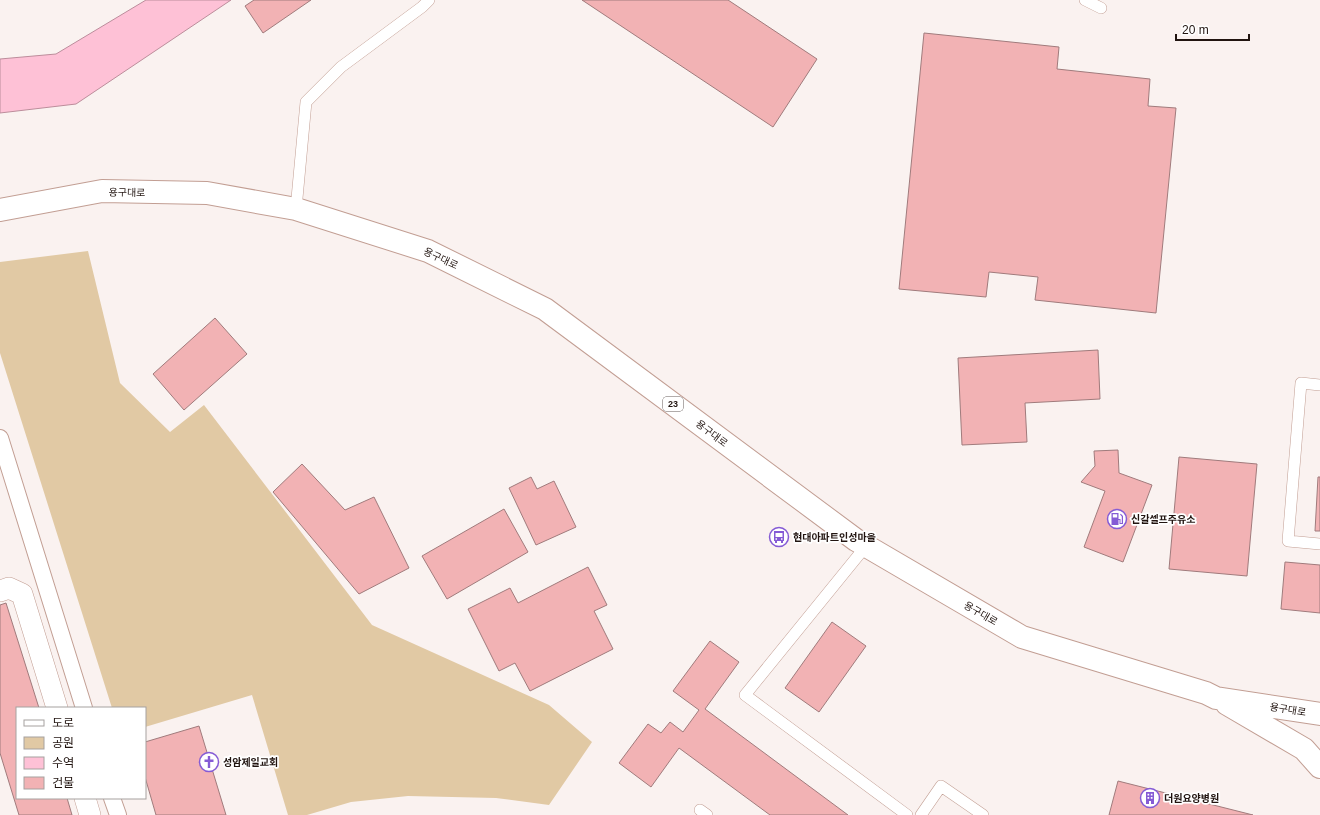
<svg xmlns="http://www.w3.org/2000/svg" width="1320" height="815" viewBox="0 0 1320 815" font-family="Helvetica,'Noto Sans KR',sans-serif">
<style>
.green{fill:#e1c9a4}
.water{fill:#fec1d6;stroke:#bc8d9b}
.building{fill:#f2b2b4;stroke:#a07b7c}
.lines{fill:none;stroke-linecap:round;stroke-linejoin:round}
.service-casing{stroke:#c29e93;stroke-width:12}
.pedestrian-casing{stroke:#c29e93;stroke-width:18}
.minor-casing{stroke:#c29e93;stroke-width:22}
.primary-casing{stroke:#c29e93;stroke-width:24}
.service{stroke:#fff;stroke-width:11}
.pedestrian{stroke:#fff;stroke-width:16}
.minor{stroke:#fff;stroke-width:21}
.primary{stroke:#fff;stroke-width:22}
.labels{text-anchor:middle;stroke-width:3.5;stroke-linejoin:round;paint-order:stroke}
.shield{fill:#fff;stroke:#645a58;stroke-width:1}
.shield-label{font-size:9px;font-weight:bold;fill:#211410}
.street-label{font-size:10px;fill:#211410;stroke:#fff}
.poi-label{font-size:10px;font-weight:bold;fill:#211410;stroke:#fff;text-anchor:start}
</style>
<rect width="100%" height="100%" fill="#faf2f0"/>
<path class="green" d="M88,251L120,383L170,432L204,405L372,625L549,705L592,742L549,805L496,798L408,796L351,802L307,815H288L252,695L145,727V708H112L0,353V262Z"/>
<path class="water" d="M146,0H231L76,104L0,113V59L56,54Z"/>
<path class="building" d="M254,0H311L263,33L245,6Z
M582,0H728L817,59L773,127Z
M924,33L1059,47L1057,69L1150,79L1148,106L1176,108L1156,313L1035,300L1038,277L989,272L986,297L899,289Z
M215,318L247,354L184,410L153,374Z
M1098,350L1100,399L1025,403L1027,442L962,445L958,358Z
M1118,450L1119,473L1152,485L1123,562L1084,547L1105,491L1081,482L1095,466L1094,451Z
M1179,457L1257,464L1247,576L1169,569Z
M302,464L345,510L374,497L409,568L359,594L273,492Z
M531,477L537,489L554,481L576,527L536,545L509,488Z
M1318,477H1320V531H1315Z
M504,509L528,552L447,599L422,556Z
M1285,562L1320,565V613L1281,609Z
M588,567L607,605L594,611L613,649L530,691L515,663L499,671L468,609L510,588L518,603Z
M6,603L39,708H17V798H67L72,815H19L0,753V605Z
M832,622L866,646L819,712L785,688Z
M710,641L739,662L705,709L848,815H770L679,748L651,787L619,763L648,724L661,733L670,722L683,732L699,710L673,691Z
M199,726L226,815H156L145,777V742Z
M1118,781L1253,815H1109Z"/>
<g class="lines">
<defs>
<path id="service" d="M1085,0L1101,8
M296,209L306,102L341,67L422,7L429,0
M1320,385L1301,383L1288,541L1320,544
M866,546L745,695L907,815
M700,810L707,815
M921,815L941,786L983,815"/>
<path id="pedestrian" d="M0,438L84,708
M112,798L118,815"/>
<path id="minor" d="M0,591L9,588L22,594L57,708
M85,798L90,815"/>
<path id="primary" d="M0,210L102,191L207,193L296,209L428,251L545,309L856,540L1022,637L1206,693L1216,698L1320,714
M1227,704L1304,749L1320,767"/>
</defs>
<use href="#service" class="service-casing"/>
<use href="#pedestrian" class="pedestrian-casing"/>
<use href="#minor" class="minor-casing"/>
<use href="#primary" class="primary-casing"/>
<use href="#service" class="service"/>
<use href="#pedestrian" class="pedestrian"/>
<use href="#minor" class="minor"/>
<use href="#primary" class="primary"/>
</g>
<defs>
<symbol id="fuel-ring" viewBox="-11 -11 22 22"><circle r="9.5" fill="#fff" stroke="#855bd5" stroke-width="1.5"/><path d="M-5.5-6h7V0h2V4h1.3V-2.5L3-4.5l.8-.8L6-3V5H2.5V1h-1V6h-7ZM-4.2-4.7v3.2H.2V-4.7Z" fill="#855bd5"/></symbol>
<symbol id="bus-ring" viewBox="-11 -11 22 22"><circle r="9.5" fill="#fff" stroke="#855bd5" stroke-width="1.5"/><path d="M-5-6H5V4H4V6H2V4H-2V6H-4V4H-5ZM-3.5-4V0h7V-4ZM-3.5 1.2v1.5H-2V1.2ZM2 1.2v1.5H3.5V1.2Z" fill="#855bd5"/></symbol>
<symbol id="church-ring" viewBox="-11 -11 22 22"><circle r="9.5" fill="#fff" stroke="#855bd5" stroke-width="1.5"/><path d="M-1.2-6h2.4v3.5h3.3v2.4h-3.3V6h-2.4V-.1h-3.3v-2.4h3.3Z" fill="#855bd5"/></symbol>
<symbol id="building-ring" viewBox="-11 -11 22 22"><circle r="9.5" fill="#fff" stroke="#855bd5" stroke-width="1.5"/><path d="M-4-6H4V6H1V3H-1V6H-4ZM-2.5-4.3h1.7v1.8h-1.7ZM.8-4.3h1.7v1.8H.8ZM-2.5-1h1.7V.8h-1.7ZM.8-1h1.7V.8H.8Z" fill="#855bd5"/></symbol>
</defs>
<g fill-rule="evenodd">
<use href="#fuel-ring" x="1106" y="508" width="22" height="22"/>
<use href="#bus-ring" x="768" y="526" width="22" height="22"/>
<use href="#church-ring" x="198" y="751" width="22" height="22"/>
<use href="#building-ring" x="1139" y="787" width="22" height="22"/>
</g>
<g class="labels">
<rect class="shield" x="663" y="397" width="20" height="14" rx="3"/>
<g class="shield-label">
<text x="673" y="407">23</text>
</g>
<g class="street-label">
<text transform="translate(127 192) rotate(1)" y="4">용구대로</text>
<text transform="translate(441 258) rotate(25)" y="4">용구대로</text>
<text transform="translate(712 433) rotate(37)" y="4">용구대로</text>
<text transform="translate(981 613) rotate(30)" y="4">용구대로</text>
<text transform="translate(1288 709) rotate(9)" y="4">용구대로</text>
</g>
<g class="poi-label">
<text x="1131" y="523">신갈셀프주유소</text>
<text x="793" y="541">현대아파트인성마을</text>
<text x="223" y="766">성암제일교회</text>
<text x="1164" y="802">더원요양병원</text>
</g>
</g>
<rect x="16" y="707" width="130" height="92" fill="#ffffff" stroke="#a6a19f"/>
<rect x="24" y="720" width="20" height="6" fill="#ffffff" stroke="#a6a19f"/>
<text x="52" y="727" font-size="12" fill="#211410">도로</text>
<rect x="24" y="737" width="20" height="12" fill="#e1c9a4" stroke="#a6a19f"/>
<text x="52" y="747" font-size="12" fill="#211410">공원</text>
<rect x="24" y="757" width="20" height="12" fill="#fec1d6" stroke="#a6a19f"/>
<text x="52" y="767" font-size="12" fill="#211410">수역</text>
<rect x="24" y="777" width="20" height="12" fill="#f2b2b4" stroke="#a6a19f"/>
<text x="52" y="787" font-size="12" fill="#211410">건물</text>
<path d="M1176 34v6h73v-6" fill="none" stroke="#211410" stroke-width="2"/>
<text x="1182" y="34" font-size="12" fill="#211410" stroke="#ffffff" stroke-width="3" paint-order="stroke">20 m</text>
</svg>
